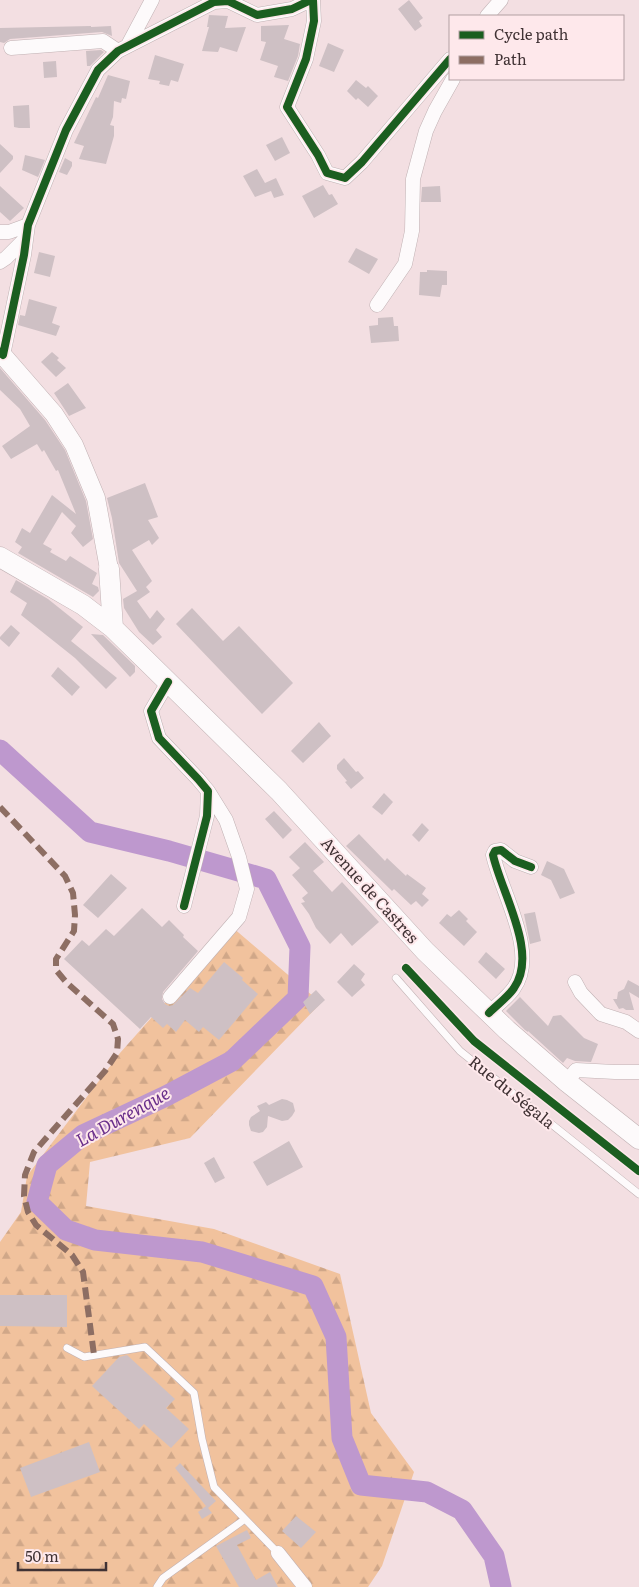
<svg xmlns="http://www.w3.org/2000/svg" width="639" height="1587" viewBox="0 0 639 1587" font-family="Literata,serif">
<style>
.forest{fill:url(#forest-firs)}
.lines{fill:none;stroke-linecap:round;stroke-linejoin:round}
.river{stroke:#be98ce;stroke-width:21}
.building{fill:#cec0c4}
.service-casing{stroke:#c0b1b3;stroke-width:8}
.minor-casing{stroke:#c0b1b3;stroke-width:15}
.tertiary-casing{stroke:#c0b1b3;stroke-width:19}
.secondary-casing{stroke:#c0b1b3;stroke-width:21}
.service{stroke:#fdfafb;stroke-width:7}
.minor{stroke:#fdfafb;stroke-width:14}
.tertiary{stroke:#fdfafb;stroke-width:18}
.secondary{stroke:#fdfafb;stroke-width:20}
.quiet{stroke:#8d6e63;stroke-width:6;stroke-dasharray:12 6;stroke-linecap:butt}
.cycleway-casing{stroke:#fee8eb;stroke-width:11}
.cycleway{stroke:#1b5e20;stroke-width:8}
.labels{text-anchor:middle;stroke-width:4;stroke-linejoin:round;paint-order:stroke}
.street-label{font-size:16px;fill:#403234;stroke:#fee8eb}
.water-label{font-size:18px;font-style:italic;fill:#6a2f8b;stroke:#fee8eb}
</style>
<defs>
<pattern id="forest-firs" width="22" height="20" patternUnits="userSpaceOnUse" patternTransform="scale(1.25)"><rect width="22" height="20" fill="#f1c29d"/><path d="M5 1l3.5 6h-7zM16 11l3.5 6h-7z" fill="#d0a788"/></pattern>
</defs>
<rect width="100%" height="100%" fill="#f3dfe2"/>
<path class="forest" d="M232,927L321,1003L190,1138L90,1162L86,1206L214,1229L340,1274L371,1413L414,1472L382,1566L368,1587H0V1242L21,1212L27,1176L120,1053Z"/>
<g class="lines">
<path class="river" d="M0,750L90,832L169,851L266,879L300,947L298,998L232,1061L166,1096L83,1135L47,1165L37,1202L66,1230L95,1240L202,1252L313,1286L336,1337L342,1438L361,1485L427,1492L462,1510L494,1556L501,1587"/>
</g>
<path class="building" d="M409,0L423,18L419,21L422,26L415,31L398,9Z
M209,15L228,16L225,28L246,27L237,52L220,47L218,52L202,51L209,27H207Z
M289,25L284,39L300,44L298,56L288,81L274,77L278,66L260,60L266,42L261,41V26Z
M91,26V27L111,26L112,36L102,32L10,39L4,43L0,42V28Z
M328,43L344,50L334,72L319,66Z
M101,50L104,52L90,66H87L86,51Z
M155,55L184,64L178,82L171,80L169,86L159,84L160,81L148,79Z
M56,61L57,77L44,78L43,62Z
M108,75L130,81L126,99L122,98L121,103L114,101L113,117L110,125L114,126V136L106,164L79,159L84,146L74,143L96,97L98,98Z
M356,80L366,88L368,86L378,96L368,107L358,98L356,100L347,91Z
M29,105L30,128H19L14,127L13,106Z
M282,137L290,153L275,161L266,145Z
M0,144L13,156V159L0,173Z
M25,155L45,160L38,177L22,170Z
M65,158L72,162V166L67,175L59,172Z
M257,169L265,183L276,178L284,195L274,198L271,191L255,197L243,176Z
M323,185L329,195L332,194L338,204L314,218L302,196Z
M0,186L24,208L10,221L0,212Z
M440,186L441,202H421L422,187Z
M356,248L378,259L369,274L348,262Z
M39,252L55,256L50,277L34,273Z
M427,270L447,271V285H442L440,297L419,295L420,272H427Z
M29,299L57,307L52,323L60,326L56,336L18,325L20,315L25,316Z
M393,317L394,326H398L399,341L371,343L369,326L378,325V318Z
M52,352L59,358L57,360L66,368L56,377L41,362Z
M0,368L45,420L65,450L86,501L93,539L83,547L71,533L76,526L62,512L43,544L52,549L50,552L66,561L70,556L97,573L92,584L98,587L99,591L93,597L18,553L22,547L15,542L22,528L30,533L52,495L76,514L58,470L56,471L44,450L42,452L37,444L11,459L2,446L30,426L20,409L0,390Z
M68,383L86,408L69,416L54,393Z
M145,483L158,517L148,520L159,538L152,545L149,540L132,550L152,581L146,587L150,592L137,601L150,619L157,610L165,619L156,630L162,637L153,645L139,632L124,608L123,599L137,591L119,563L112,518L107,498Z
M16,580L48,599L83,627L71,641L117,678L106,689L75,658L21,615L27,603L10,592Z
M192,608L223,641L239,626L293,683L262,714L176,624Z
M11,625L20,633L9,647L0,639V637Z
M91,634L103,635L135,666V672L130,677Z
M58,667L80,687L72,696L51,676Z
M319,722L331,736L303,763L291,751Z
M344,758L356,772L358,771L364,778L351,789L345,782L347,781L337,769V765Z
M384,793L393,802L382,815L372,807Z
M274,811L292,830L283,839L265,819Z
M422,823L429,830L419,842L412,835Z
M359,834L385,861L387,858L406,876L407,874L426,888L422,894L429,900L422,907L416,901L411,905L394,889L392,891L346,846Z
M305,842L324,862L313,871L332,892L342,882L379,922L352,946L341,933L330,944L316,928L309,914L301,903L305,902L302,898L308,893L292,875L300,868L289,857Z
M547,861L564,869L575,893L560,899L551,880L541,875Z
M111,874L127,888L98,918L83,905Z
M142,908L162,927L169,920L184,935L183,937L198,951L163,992L162,999L165,1004L169,1006L173,1005L190,988L198,993L224,962L243,978L242,980L258,994L219,1040L203,1027L199,1032L185,1020L176,1032L167,1024L163,1028L151,1017L140,1029L64,959L82,940L89,946L106,929L114,936Z
M459,910L468,919L466,921L477,932L464,946L439,923L447,914L451,917Z
M535,912L541,941L530,944L524,914Z
M486,952L505,969L496,979L478,962Z
M354,964L365,974L361,980L365,985L352,997L337,982Z
M628,980L639,986V998L629,992L634,1010H626L623,1008L619,1009L613,999H617L618,992L624,989Z
M316,990L325,1000L310,1014L303,1002Z
M520,997L548,1026L553,1016L561,1015L584,1038L598,1044L591,1062L575,1061L567,1058L563,1063L528,1031V1032L525,1030L506,1011Z
M282,1099L287,1100L293,1103L295,1111L292,1116L288,1120L282,1121L268,1116L267,1127L263,1132L259,1133L251,1131L249,1125V1121L251,1117L260,1111L257,1106L266,1102L269,1105Z
M289,1141L303,1167L267,1186L253,1162Z
M214,1157L225,1178L215,1183L204,1163Z
M0,1295H67V1327L0,1326Z
M127,1355L175,1399L166,1408L189,1429L171,1448L144,1424L139,1429L92,1386L119,1357Z
M89,1442L100,1472L31,1497L20,1468Z
M180,1463L216,1501L208,1508L212,1513L202,1519L198,1512L206,1506L175,1468Z
M296,1516L316,1532L301,1548L282,1531Z
M247,1530L251,1538L237,1545L256,1580L270,1572L278,1587H239L216,1546Z"/>
<g class="lines">
<defs>
<path id="service" d="M396,978L460,1051L639,1194
M67,1348L84,1357L145,1347L194,1393L202,1439L214,1487L278,1553
M157,1587L163,1578L245,1519"/>
<path id="minor" d="M313,0L314,21L306,59L287,107L318,155L327,173L345,178L362,162L450,59
M487,16L501,0
M128,45L152,0
M11,48L103,41L118,51
M0,232H9L28,225
M0,262L6,258L26,238
M377,305L405,264L412,231L413,179L426,131L435,111L453,79
M3,355L24,255L28,225L66,130L98,70L118,51L214,2L228,1L257,15L292,9L311,0
M168,682L151,711L159,738L198,779L208,791L207,816L184,906
M575,982L581,993L601,1014L626,1022L639,1031
M170,997L239,917L247,889L239,857L226,820L208,791
M489,1013C497,1005 508,997 514,988C539,953 501,892 493,855L495,851L501,850L515,861L531,867
M567,1082L576,1070L615,1072H639
M278,1553L305,1587"/>
<path id="tertiary" d="M0,352L54,414L74,445L96,498L109,569"/>
<path id="secondary" d="M0,557L83,605L113,628L279,791L425,951L507,1030L567,1082L639,1139
M109,569L113,628"/>
</defs>
<use href="#service" class="service-casing"/>
<use href="#minor" class="minor-casing"/>
<use href="#tertiary" class="tertiary-casing"/>
<use href="#secondary" class="secondary-casing"/>
<use href="#service" class="service"/>
<use href="#minor" class="minor"/>
<use href="#tertiary" class="tertiary"/>
<use href="#secondary" class="secondary"/>
<path class="quiet" d="M0,807L65,876L73,893L75,915L74,931L56,959V970L66,982L113,1024L118,1039L117,1053L105,1071L34,1152L25,1175L24,1196L28,1212L36,1225L72,1255L83,1272L94,1355"/>
<defs>
<path id="cycleway" d="M313,0L314,21L306,59L287,107L318,155L327,173L345,178L362,162L450,59
M0,352L3,355L24,255L28,225L66,130L98,70L118,51L214,2L228,1L257,15L292,9L311,0
M168,682L151,711L159,738L198,779L208,791L207,816L184,906
M406,968L474,1041L639,1171
M489,1013C497,1005 508,997 514,988C539,953 501,892 493,855L495,851L501,850L515,861L531,867"/>
</defs>
<use href="#cycleway" class="cycleway-casing"/>
<use href="#cycleway" class="cycleway"/>
</g>
<g class="labels">
<g class="street-label">
<text transform="translate(370 890) rotate(48)" y="6">Avenue de Castres</text>
<text transform="translate(512 1092) rotate(39)" y="6">Rue du Ségala</text>
</g>
<g class="water-label">
<text transform="translate(123 1117) rotate(-29)" y="6">La Durenque</text>
</g>
</g>
<rect x="449" y="15" width="175" height="65" fill="#fee8eb" stroke="#b29fa2"/>
<rect x="459" y="31" width="25" height="8" fill="#1b5e20" stroke="#b29fa2"/>
<text x="494" y="40" font-size="15" fill="#403234">Cycle path</text>
<rect x="459" y="56" width="25" height="8" fill="#8d6e63" stroke="#b29fa2"/>
<text x="494" y="65" font-size="15" fill="#403234">Path</text>
<path d="M18 1562v8h88v-8" fill="none" stroke="#403234" stroke-width="2.5"/>
<text x="25" y="1562" font-size="15" fill="#403234" stroke="#fee8eb" stroke-width="4" paint-order="stroke">50 m</text>
</svg>
